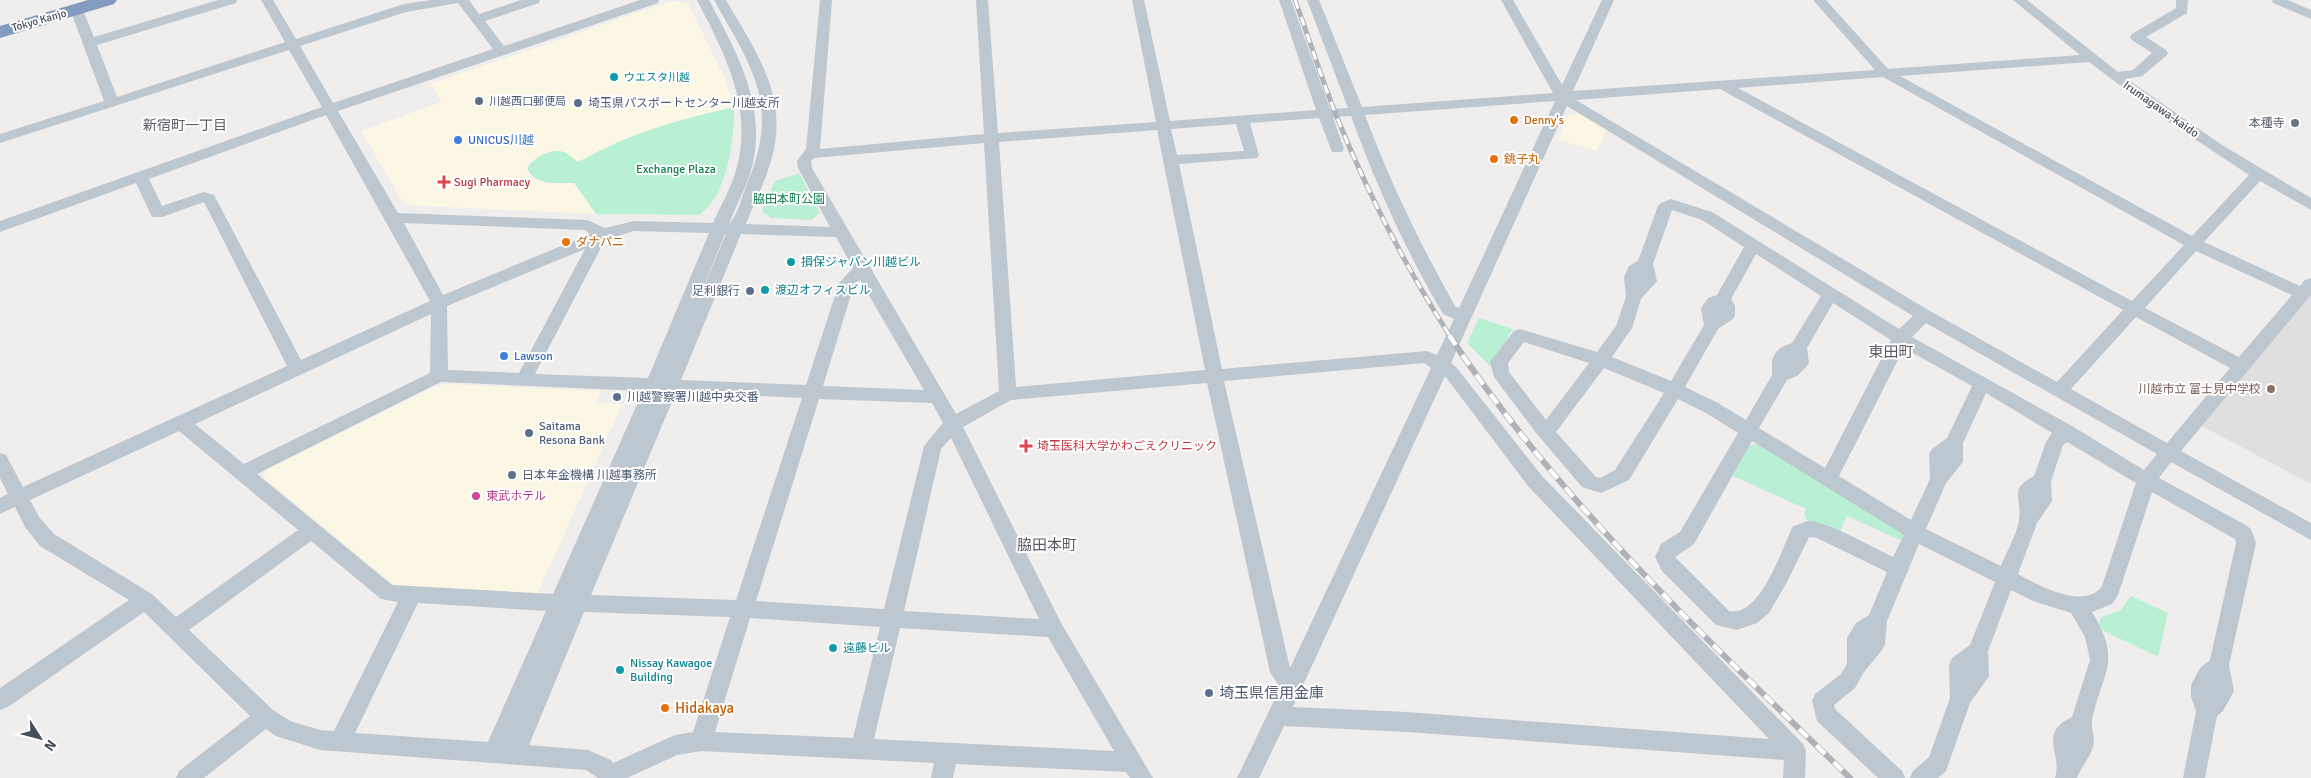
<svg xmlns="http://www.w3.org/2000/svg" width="2311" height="778" viewBox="0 0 2311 778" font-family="Signika,'Noto Sans JP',sans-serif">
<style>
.commercial{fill:#fcf7e5}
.education{fill:#e1dedf}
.green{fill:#b9f0d3}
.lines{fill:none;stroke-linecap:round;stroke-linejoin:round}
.minor{fill:#bdc7d0;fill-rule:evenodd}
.highway{fill:#839bbf;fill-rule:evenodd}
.rail-far1-casing{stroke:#afb2b8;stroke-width:5}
.rail-casing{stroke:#afb2b8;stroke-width:6}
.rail-far1{stroke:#fff;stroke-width:3;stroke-dasharray:9;stroke-linecap:butt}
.rail{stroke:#fff;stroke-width:4.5;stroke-dasharray:12;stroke-linecap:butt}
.culture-dot{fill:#0f9aa8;stroke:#fff;stroke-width:2}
.service-dot{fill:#5c6f8a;stroke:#fff;stroke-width:2}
.food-dot{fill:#e8710a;stroke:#fff;stroke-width:2}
.worship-dot{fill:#6b7280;stroke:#fff;stroke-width:2}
.shop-dot{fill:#3f7fe0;stroke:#fff;stroke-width:2}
.health-dot{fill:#e0444e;stroke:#fff;stroke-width:2}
.education-dot{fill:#8d6e63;stroke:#fff;stroke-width:2}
.hotel-dot{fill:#d1479c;stroke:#fff;stroke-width:2}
.labels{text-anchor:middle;stroke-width:4;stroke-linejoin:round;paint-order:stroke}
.far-street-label{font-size:11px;fill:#454f5c;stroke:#fff}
.far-culture-label{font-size:11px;fill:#0d838f;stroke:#fff;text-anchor:start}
.far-service-label{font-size:11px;fill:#4e5e75;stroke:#fff;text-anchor:start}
.service-label{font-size:12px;fill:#4e5e75;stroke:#fff;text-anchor:start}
.street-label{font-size:12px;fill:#454f5c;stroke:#fff}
.food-label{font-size:12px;fill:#c56008;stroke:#fff;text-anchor:start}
.worship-label{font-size:12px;fill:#5b616d;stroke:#fff;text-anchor:end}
.shop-label{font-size:12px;fill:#366cbe;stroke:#fff;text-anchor:start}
.park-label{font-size:12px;fill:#138051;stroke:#fff}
.health-label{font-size:12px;fill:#be3a42;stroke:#fff;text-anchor:start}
.culture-label{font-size:12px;fill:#0d838f;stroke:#fff;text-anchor:start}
.education-label{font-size:12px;fill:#785e54;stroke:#fff;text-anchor:end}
.hotel-label{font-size:12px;fill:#b23c85;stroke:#fff;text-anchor:start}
.neighbourhood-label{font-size:14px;fill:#5a5d63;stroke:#fff}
.quarter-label{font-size:15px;fill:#5a5d63;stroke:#fff}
.near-service-label{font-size:15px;fill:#4e5e75;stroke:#fff;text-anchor:start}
.near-food-label{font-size:15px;fill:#c56008;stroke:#fff;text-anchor:start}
</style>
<rect width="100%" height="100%" fill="#f0eded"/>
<path class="commercial" d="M672,1L688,3L724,77L734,107L733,140L724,176L706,211L699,215L596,214L405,205L361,131L442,102L430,84Z
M1578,113L1607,130L1597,151L1557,139L1569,115Z
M445,384L601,391L595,402L622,404L537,595L395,586L263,477L267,468L430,388Z"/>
<path class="education" d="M2311,293V484L2200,425Z"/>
<path class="green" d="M734,107C735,137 727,198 699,215L596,214L574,183C558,183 534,186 527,168C534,157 551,148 564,152C569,154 574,159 578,162C631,133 676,120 734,107Z
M799,173L820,213L811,220L771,218L762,211L775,181Z
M1479,318L1513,329L1490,366L1467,343Z
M1762,444L1899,527L1904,536L1902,541L1847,516L1839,534L1807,520L1804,515L1806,509L1731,475L1748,445Z
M2131,596L2168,613L2158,657L2098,628L2101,617L2121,610Z"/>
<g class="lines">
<path class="minor" d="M218,0H237L236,3L97,45L117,97L285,42L261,0H273L296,39L404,4L431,0H469L479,14L521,0H540L539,3L485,21L504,46L640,0H659L658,3L338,111L398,213L587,220L605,228L634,221L713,223C721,205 732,186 737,167C753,105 724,53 697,0H709C737,53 767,105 752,167C747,186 736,205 729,224C737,217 742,197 746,186C781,106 753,69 714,0H726C758,55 792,101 769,167C763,187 753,205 746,224L830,227L798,168L797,161L806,149L820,0H832L820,149L984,134L976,0H988L998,133L1156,122L1132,0H1144L1170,121L1316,110L1279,0H1291L1330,109L1348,108L1307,0H1319L1362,107L1553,93L1501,0H1513L1562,85L1602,0H1614L1573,91L1875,70L1813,0H1826L1888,69L2080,55L2013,0H2027L2118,72L2133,70L2152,53L2132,40L2130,37L2132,34L2176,8V0H2188L2187,13L2146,37L2166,50L2168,53L2166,56L2142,76L2127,79L2222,145L2311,198V210L2260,181L2204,242L2300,286L2305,280L2311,278V295L2181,451L2311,523V540L2171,462L2159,478L2244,524L2251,529L2256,543L2229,665L2234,691L2223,711L2217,716L2205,778H2183L2196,711L2191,697V685L2200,668L2210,660L2236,543L2235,539L2152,492L2118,595L2112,604L2092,612C2123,664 2102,670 2092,721C2091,730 2096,738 2093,747C2089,759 2081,767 2077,778H2055C2063,754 2037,733 2072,717L2090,660L2085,637L2071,613L2033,601L2011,590L1988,651L1989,676L1970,703L1946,771L1938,778H1910L1913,771L1929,757L1950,698L1949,665L1952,658L1970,645L1995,582L1919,544L1887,621L1885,644L1882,650L1864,672L1855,688L1834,705L1835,709L1902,771L1905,778H1878L1817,721L1812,701L1815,694L1841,674L1847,664V638L1856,623L1869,615L1887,572L1817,538L1809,537L1787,582L1769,613L1757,623L1737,630L1716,625L1662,571L1655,557L1661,544L1680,532L1738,433L1706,413L1678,399L1629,480L1601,493L1582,487L1537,434L1494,377L1490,362L1514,331L1520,329L1597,352L1616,326L1626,297L1624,277L1629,266L1638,261L1658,206L1661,203L1671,199L1712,212L1899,329L1913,316L1567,106L1451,363L1456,367L1542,476L1803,744L1806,751L1805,778H1783L1784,760L1407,732L1284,726L1259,778H1237L1280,688L1270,672L1207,383L1011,400L963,427L1061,623L1153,778H1130L1126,772L956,764L953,778H931L934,763L701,751L677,755L627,778H598L586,770L320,750L276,736L266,729L204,778H176L179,771L250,716L144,612L8,707L0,710V688L129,600L40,546L25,527L15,507L0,514V498L8,494L0,478V453L6,455L23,487L287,366L204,202L162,217H152L136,183L0,232V221L322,107L289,50L0,143V134L104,101L70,9L71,6H81L94,37ZM458,3L493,49L333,103L300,46L406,12ZM2089,62L2166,120L2249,175L2192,236L1900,76ZM1883,77L2184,245L2132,301L1738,88ZM1720,89L2123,310L2057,382L1930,311L1576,100ZM1555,101L1459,308L1455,306C1420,244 1390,182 1365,115ZM326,115L430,301L301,360L214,195L204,192L162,206L149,179ZM1351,116C1376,185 1406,251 1443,314L1454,319L1437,355L1427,351L1222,369L1179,164L1257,158L1259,155L1250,123L1319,118L1332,152H1342L1344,149L1333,117ZM1236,124L1244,151L1177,155L1171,129ZM1157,130L1205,370L1016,387L999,142ZM984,143L999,391L956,414L812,168L811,161L814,158ZM1672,210L1702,220L1744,247L1717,295L1708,298L1701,308L1704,325L1671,381L1612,357L1632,328L1641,299L1657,281L1653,264ZM404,223L585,230L590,234L443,295ZM634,231L709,233L648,378L535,374L605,240ZM725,234H726L692,314ZM741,234L836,237L853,268L839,283L806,385L681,380ZM585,249L519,373L448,370L447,306ZM2196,251L2292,295L2239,357L2145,308ZM1756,254L1821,296L1792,343L1782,347L1776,352L1772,360V375L1746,420L1718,403L1685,387L1718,329L1733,319L1735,315V306L1731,299ZM860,280L924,390L823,386L854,285ZM1833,303L1891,340L1825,468L1759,428L1787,380L1797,376L1806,367L1809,363L1807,348ZM431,314L430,373L244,464L195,424ZM2136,317L2230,368L2167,443L2071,389ZM1926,323L2157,454L2144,470L2072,426L1912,337ZM1524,342L1589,363L1546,420L1509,372L1508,363ZM1904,348L1972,386L1947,438L1932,449L1929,454L1930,479L1911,520L1839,476ZM1424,363L1431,368L1290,668L1224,381ZM1604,368L1664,393L1615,470L1600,478L1596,477L1556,432ZM1445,376L1528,486L1769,739L1407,712L1293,707ZM441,382L643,391L553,594L392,585L257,474ZM676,392L802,398L736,600L591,595ZM1986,393L2052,433L2046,442L2034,476C2008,490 2022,496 2019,519C2018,532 2006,553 2001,566L1926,529L1946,483L1963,462V443ZM819,399L932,403L943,423L924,446L884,609L756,601ZM179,431L298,530L176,617L152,594L54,534L39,517L30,500ZM951,438L1039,619L904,611L941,449ZM1752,441L1904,535L1893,557C1876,549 1825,520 1808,521C1804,522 1798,525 1793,526C1781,550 1761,617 1729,611L1675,557L1694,544ZM2067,442L2136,483L2102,586C2085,611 2038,585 2018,574L2037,523L2052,501L2051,481L2063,445ZM311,541L381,599L398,602L334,731L320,730L290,721L273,710L189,630ZM418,603L546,611L488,742L355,733ZM584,612L730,617L693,732L675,735L613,763L611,760L588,750L529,745ZM750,618L880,627L853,738L715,732ZM900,628L1048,637L1114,751L874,739Z
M2272,0H2288L2311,10V19L2273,3Z"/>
<path class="highway" d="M88,0H117L114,4L0,38V26Z"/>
<defs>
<path id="rail-far1" d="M1295,0C1309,38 1321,77 1336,115C1367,192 1405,266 1450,336"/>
<path id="rail" d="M1449,335C1559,502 1707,639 1850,778"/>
</defs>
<use href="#rail-far1" class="rail-far1-casing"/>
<use href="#rail" class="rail-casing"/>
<use href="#rail-far1" class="rail-far1"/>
<use href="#rail" class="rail"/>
</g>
<g class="culture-dot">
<circle cx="614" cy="77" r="5"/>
<circle cx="791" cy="262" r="5"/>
<circle cx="765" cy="290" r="5"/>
<circle cx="833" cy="648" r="5"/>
<circle cx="620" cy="670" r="5"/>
</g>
<g class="service-dot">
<circle cx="479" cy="101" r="5"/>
<circle cx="578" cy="103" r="5"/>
<circle cx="750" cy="291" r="5"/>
<circle cx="617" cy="397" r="5"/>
<circle cx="529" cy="433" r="5"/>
<circle cx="512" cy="475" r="5"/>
<circle cx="1209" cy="693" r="5"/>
</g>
<g class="food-dot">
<circle cx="1514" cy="120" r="5"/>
<circle cx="1494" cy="159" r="5"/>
<circle cx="566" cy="242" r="5"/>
<circle cx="665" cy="708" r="5"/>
</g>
<circle class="worship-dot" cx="2295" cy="123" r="5"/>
<g class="shop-dot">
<circle cx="458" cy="140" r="5"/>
<circle cx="504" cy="356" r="5"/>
</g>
<g class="health-dot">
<path d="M441.5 174.5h5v5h5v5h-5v5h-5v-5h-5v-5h5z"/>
<path d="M1023.5 438.5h5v5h5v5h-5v5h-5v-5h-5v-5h5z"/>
</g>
<circle class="education-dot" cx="2271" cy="389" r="5"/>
<circle class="hotel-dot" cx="476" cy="496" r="5"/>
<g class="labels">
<g class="far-street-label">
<text transform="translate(39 20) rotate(-16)" y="4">Tokyo Kanjo</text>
</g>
<g class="far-culture-label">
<text x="624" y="81">ウエスタ川越</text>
</g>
<g class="far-service-label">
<text x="489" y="105">川越西口郵便局</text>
</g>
<g class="service-label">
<text x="588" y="107">埼玉県パスポートセンター川越支所</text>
<text x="740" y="295" text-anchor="end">足利銀行</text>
<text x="627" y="401">川越警察署川越中央交番</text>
<text x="539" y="430">Saitama<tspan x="539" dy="14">Resona Bank</tspan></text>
<text x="522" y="479">日本年金機構 川越事務所</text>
</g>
<g class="street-label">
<text transform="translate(2161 109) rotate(35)" y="4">Irumagawa-kaido</text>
</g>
<g class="food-label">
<text x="1524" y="124">Denny's</text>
<text x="1504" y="163">銚子丸</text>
<text x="576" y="246">ダナパニ</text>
</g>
<g class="worship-label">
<text x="2285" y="127">本種寺</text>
</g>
<g class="shop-label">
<text x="468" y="144">UNICUS川越</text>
<text x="514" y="360">Lawson</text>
</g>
<g class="park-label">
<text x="676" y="173">Exchange Plaza</text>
<text x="789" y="203">脇田本町公園</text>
</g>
<g class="health-label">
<text x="454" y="186">Sugi Pharmacy</text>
<text x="1037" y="450">埼玉医科大学かわごえクリニック</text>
</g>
<g class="culture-label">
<text x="801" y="266">損保ジャパン川越ビル</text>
<text x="775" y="294">渡辺オフィスビル</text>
<text x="843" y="652">遠藤ビル</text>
<text x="630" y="667">Nissay Kawagoe<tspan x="630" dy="14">Building</tspan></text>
</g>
<g class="education-label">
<text x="2261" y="393">川越市立 富士見中学校</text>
</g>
<g class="hotel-label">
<text x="486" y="500">東武ホテル</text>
</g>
<g class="neighbourhood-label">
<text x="185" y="130">新宿町一丁目</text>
</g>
<g class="quarter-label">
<text x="1891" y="357">東田町</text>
<text x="1047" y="550">脇田本町</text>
</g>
<g class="near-service-label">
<text x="1219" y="698">埼玉県信用金庫</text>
</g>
<g class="near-food-label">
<text x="675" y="713">Hidakaya</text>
</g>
</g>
<g transform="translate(40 738) rotate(126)" stroke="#ffffff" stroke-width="4" paint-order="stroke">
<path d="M0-4L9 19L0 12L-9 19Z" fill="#454f5c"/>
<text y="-8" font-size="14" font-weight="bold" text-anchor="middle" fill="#454f5c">N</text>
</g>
</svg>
